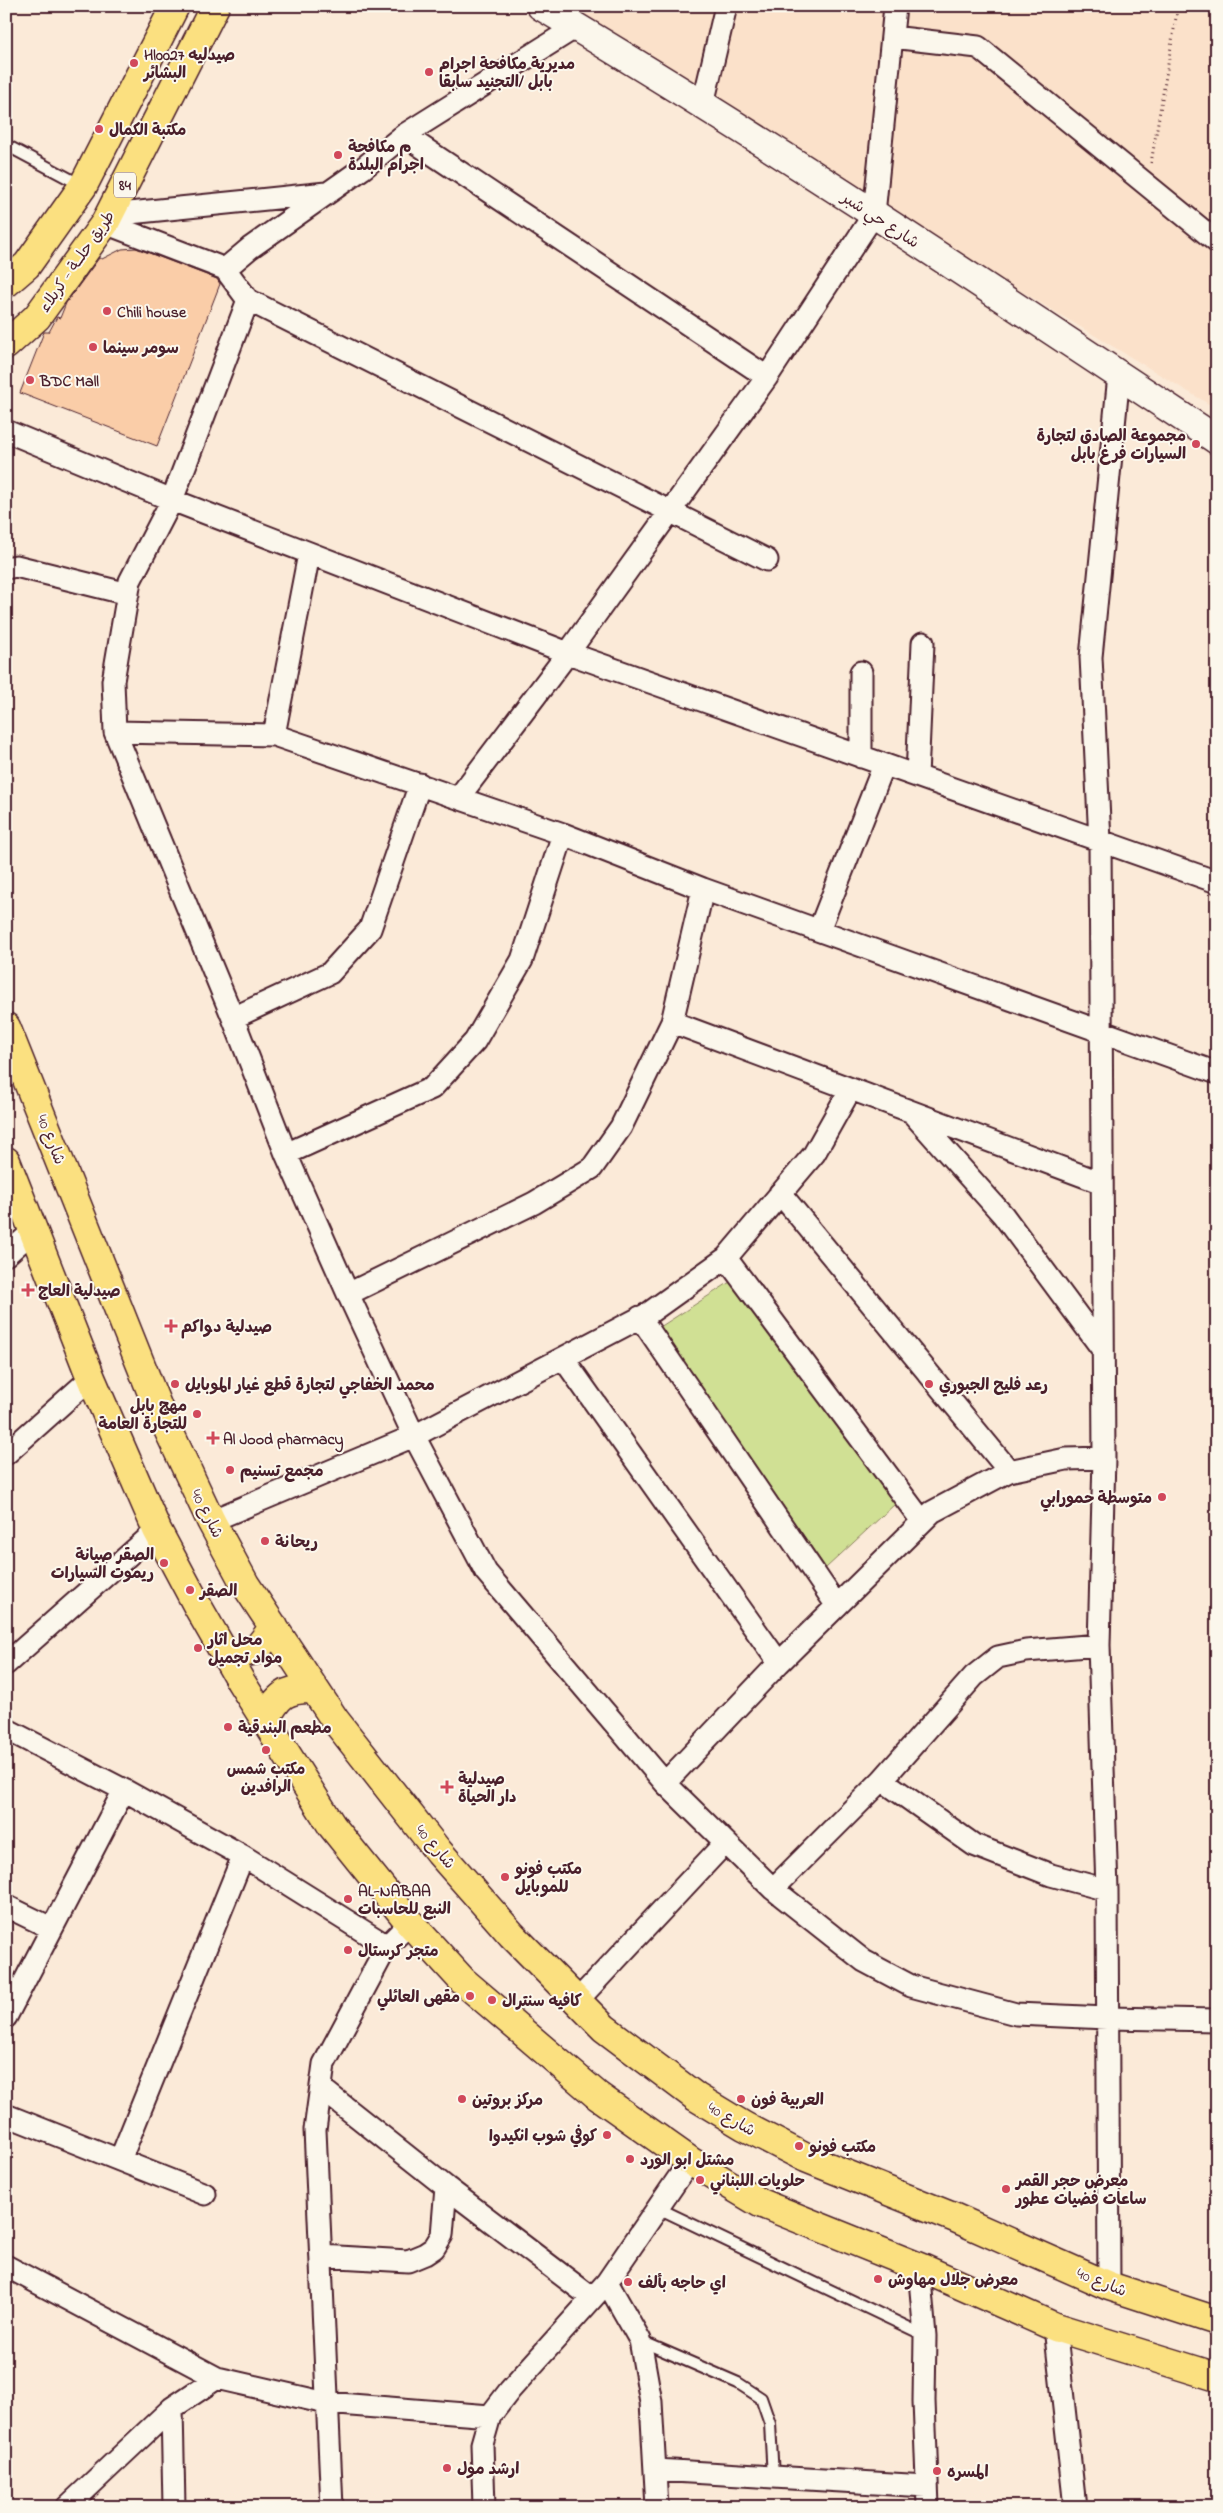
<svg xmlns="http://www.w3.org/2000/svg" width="1223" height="2513" viewBox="0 0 1223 2513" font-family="'Indie Flower','Playpen Sans Arabic',sans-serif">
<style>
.built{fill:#fbe1ca}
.green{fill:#d0e094;stroke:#8d8060}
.building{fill:#facda8;stroke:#4a1f2b}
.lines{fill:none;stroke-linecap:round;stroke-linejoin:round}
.lane-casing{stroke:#4a1f2b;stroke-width:14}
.street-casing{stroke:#4a1f2b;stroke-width:25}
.secondary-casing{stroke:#4a1f2b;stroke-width:31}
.primary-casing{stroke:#4a1f2b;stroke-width:31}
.path{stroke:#4a1f2b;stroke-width:3;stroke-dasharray:1 4;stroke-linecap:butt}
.lane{stroke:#fbf7ec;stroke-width:10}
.street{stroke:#fbf7ec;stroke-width:21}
.secondary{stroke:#fbf7ec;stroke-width:28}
.primary{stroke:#fbe080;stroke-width:28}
.poi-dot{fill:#d1495b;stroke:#fbf7ec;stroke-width:2}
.labels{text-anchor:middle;stroke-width:4;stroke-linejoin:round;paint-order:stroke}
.shield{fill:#fbf7ec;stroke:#7f6065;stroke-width:1}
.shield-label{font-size:15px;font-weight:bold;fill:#4a1f2b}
.poi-label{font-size:16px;font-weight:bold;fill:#4a1f2b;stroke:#fbf7ec;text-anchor:start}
.street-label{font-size:16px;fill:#4a1f2b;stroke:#fbf7ec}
</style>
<rect width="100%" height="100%" fill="#fbead8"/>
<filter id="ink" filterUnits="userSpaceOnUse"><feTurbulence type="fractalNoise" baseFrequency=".02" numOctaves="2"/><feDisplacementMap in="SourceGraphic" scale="10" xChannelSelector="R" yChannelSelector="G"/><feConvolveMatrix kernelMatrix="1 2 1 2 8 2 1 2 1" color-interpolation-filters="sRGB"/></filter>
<g filter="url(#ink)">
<path class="built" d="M547,6H1217V409Z"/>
<path class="green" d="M730,1282L895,1504L826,1568L660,1327Z"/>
<path class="building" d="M136,248L217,279L220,284L157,446L20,393L44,332H49L57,317L60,318L66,303L99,258L102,259L122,249Z"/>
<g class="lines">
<defs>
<path id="lane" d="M6,145L83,186
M658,2208L924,2335
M641,2341L738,2383L761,2398L770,2424L773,2477"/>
<path id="street" d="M892,37L978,47L1217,242
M703,104L726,6
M404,135L767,377
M110,215L326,193
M105,223L225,269L248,300L767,560
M225,269L250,248L362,169L404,135L576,27
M248,300L172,500L130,581L113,681L115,732L233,1018L286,1154L348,1294L414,1436L486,1572L665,1783L773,1889L864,1961L911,1986L1016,2014L1107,2018L1217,2020
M6,431L172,500L568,653L1217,882
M6,568L16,566L128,594
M115,732L274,735L563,834L703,889L1217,1073
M274,735L309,554
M861,757V672
M917,776L923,643
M459,797L568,653L767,377L874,214L895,6
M819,930L884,765
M233,1018L330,973L370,929L420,784
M672,1022L1102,1183
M914,1115L1003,1215L1103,1350
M286,1154L432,1088L475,1041L522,960L563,834
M780,1193L1009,1471
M6,1255L33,1231
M726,1258L922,1521
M348,1294L534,1203L592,1168L621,1127L672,1022L703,889
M640,1317L837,1606
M563,1358L779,1663
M6,1454L91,1378
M211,1521L414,1436L649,1313L726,1258L814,1154L850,1090
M6,1664L157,1530
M6,1729L124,1790L243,1856L387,1946L410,1923
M882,1780L974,1845L1051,1875L1107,1890
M665,1783L779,1663L932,1512L1009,1471L1066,1459L1104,1458
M773,1889L882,1780L974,1676L998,1657L1026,1651L1099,1645
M6,1906L51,1928
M576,2002L725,1843
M6,2017L124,1790
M321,2088L446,2187L442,2235L434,2248L425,2254L408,2261L321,2256
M6,2115L205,2194
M120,2160L243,1856
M446,2187L592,2298
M6,2266L217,2378L326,2403L490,2416
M919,2268L925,2336L924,2401L928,2507
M607,2282L640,2340L651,2402L657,2507
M1109,2286L1107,1890L1099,1645L1104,1458L1100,841L1091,657L1119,375
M1055,2327L1075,2507
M172,2408L174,2507
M656,2470L926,2486
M67,2507L172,2408L217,2378
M332,2507L315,2130L324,2064L387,1946
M484,2507L482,2444L490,2416L510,2390L607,2282L690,2161"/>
<path id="secondary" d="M541,6C771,143 994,292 1217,440"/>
<path id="primary" d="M6,283L27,265L83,186L175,6
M6,345L37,317L105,223L215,6
M6,1027L158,1408L211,1521L245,1584L335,1720L438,1851L512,1935L604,2028L696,2097L744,2126L806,2158L953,2217L1109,2286L1217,2321
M6,1161L91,1378L157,1530L198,1607L241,1682L332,1826L410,1923L463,1981L598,2096L690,2161L760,2203L924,2269L1055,2327L1217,2377
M227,1656L256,1650L274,1627
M265,1720C278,1696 285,1688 314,1689"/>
</defs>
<use href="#lane" class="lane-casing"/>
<use href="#street" class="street-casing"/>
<use href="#secondary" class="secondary-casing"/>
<use href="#primary" class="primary-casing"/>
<path class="path" d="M1151,163L1178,6"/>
<use href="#lane" class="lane"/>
<use href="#street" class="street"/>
<use href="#secondary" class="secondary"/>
<use href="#primary" class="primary"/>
</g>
</g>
<g class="poi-dot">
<circle cx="134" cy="63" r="5"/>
<circle cx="429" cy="72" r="5"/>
<circle cx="99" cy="129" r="5"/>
<circle cx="338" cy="155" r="5"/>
<circle cx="107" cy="311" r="5"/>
<circle cx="93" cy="347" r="5"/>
<circle cx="30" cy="380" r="5"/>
<circle cx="1196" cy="444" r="5"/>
<path d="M25.5 1282.5h5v5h5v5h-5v5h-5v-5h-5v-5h5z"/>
<path d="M168.5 1318.5h5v5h5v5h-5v5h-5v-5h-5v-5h5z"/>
<circle cx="175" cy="1384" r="5"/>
<circle cx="929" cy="1384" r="5"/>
<circle cx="197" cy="1414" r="5"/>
<path d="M210.5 1430.5h5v5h5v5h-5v5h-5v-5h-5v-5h5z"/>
<circle cx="230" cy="1470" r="5"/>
<circle cx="1162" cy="1497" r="5"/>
<circle cx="265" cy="1541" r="5"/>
<circle cx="164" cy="1563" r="5"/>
<circle cx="190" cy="1590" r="5"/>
<circle cx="198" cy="1648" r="5"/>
<circle cx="228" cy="1727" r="5"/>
<circle cx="266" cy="1750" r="5"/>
<path d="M444.5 1779.5h5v5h5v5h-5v5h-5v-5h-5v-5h5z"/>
<circle cx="505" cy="1877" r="5"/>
<circle cx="348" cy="1899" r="5"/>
<circle cx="348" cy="1950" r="5"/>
<circle cx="470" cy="1996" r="5"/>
<circle cx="492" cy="2000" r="5"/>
<circle cx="462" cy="2099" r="5"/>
<circle cx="741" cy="2099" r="5"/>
<circle cx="607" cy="2135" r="5"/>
<circle cx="799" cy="2146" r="5"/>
<circle cx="630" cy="2159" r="5"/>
<circle cx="700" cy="2180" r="5"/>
<circle cx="1006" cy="2189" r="5"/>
<circle cx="878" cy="2279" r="5"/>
<circle cx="628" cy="2282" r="5"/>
<circle cx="447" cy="2468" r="5"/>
<circle cx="937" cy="2471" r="5"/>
</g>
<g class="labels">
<rect class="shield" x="114" y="172.5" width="22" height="25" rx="4"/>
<g class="shield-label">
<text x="125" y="190">84</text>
</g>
<g class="poi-label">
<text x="144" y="60">Hl0027 صيدليه<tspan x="144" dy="18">البشائر</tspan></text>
<text x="439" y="69">مديرية مكافحة اجرام<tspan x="439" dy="18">بابل /التجنيد سابقا</tspan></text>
<text x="109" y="135">مكتبة الكمال</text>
<text x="348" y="152">م مكافحة<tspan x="348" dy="18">اجرام البلدة</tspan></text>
<text x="117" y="317">Chili house</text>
<text x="103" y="353">سومر سينما</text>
<text x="40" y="386">BDC Mall</text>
<text x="1186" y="441" text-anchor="end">مجموعة الصادق لتجارة<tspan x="1186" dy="18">السيارات فرغ بابل</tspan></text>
<text x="38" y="1296">صيدلية العاج</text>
<text x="181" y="1332">صيدلية دواكم</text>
<text x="185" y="1390">محمد الخفاجي لتجارة قطع غيار الموبايل</text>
<text x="939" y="1390">رعد فليح الجبوري</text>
<text x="187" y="1411" text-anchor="end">مهج بابل<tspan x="187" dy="18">للتجارة العامة</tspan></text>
<text x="223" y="1444">Al Jood pharmacy</text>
<text x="240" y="1476">مجمع تسنيم</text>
<text x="1152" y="1503" text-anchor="end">متوسطة حمورابي</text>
<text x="275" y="1547">ريحانة</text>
<text x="154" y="1560" text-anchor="end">الصقر صيانة<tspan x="154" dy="18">ريموت السيارات</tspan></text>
<text x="200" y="1596">الصقر</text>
<text x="208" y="1645">محل اثار<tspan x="208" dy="18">مواد تجميل</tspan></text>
<text x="238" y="1733">مطعم البندقية</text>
<text x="266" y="1774" text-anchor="middle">مكتب شمس<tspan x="266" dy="18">الرافدين</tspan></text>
<text x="458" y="1784">صيدلية<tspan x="458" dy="18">دار الحياة</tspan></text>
<text x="515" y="1874">مكتب فونو<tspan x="515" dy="18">للموبايل</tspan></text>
<text x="358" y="1896">AL-NABAA<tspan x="358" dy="18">النبع للحاسبات</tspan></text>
<text x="358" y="1956">متجر كرستال</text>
<text x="460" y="2002" text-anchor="end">مقهى العائلي</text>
<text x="502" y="2006">كافيه سنترال</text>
<text x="472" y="2105">مركز بروتين</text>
<text x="751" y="2105">العربية فون</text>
<text x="597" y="2141" text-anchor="end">كوفي شوب انكيدوا</text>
<text x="809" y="2152">مكتب فونو</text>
<text x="640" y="2165">مشتل ابو الورد</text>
<text x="710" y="2186">حلويات اللبناني</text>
<text x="1016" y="2186">معرض حجر القمر<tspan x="1016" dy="18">ساعات فضيات عطور</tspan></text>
<text x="888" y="2285">معرض جلال مهاوش</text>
<text x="638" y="2288">اي حاجه بألف</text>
<text x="457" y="2474">ارشد مول</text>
<text x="947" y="2477">المسره</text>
</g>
<g class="street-label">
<text transform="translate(881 219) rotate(33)" y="6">شارع حي شبر</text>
<text transform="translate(76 261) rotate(-55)" y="6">طريق حلــة - كربلاء</text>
<text transform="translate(52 1139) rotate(68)" y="6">شارع 40</text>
<text transform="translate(208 1513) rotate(63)" y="6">شارع 40</text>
<text transform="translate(436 1846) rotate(50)" y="6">شارع 40</text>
<text transform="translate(732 2118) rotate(30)" y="6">شارع 40</text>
<text transform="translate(1102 2281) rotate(22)" y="6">شارع 40</text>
</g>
</g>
<rect width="1223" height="2513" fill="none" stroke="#fbf7ec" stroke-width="25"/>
<rect x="12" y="12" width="1198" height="2488" fill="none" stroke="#4a1f2b" stroke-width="2" filter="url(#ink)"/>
</svg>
